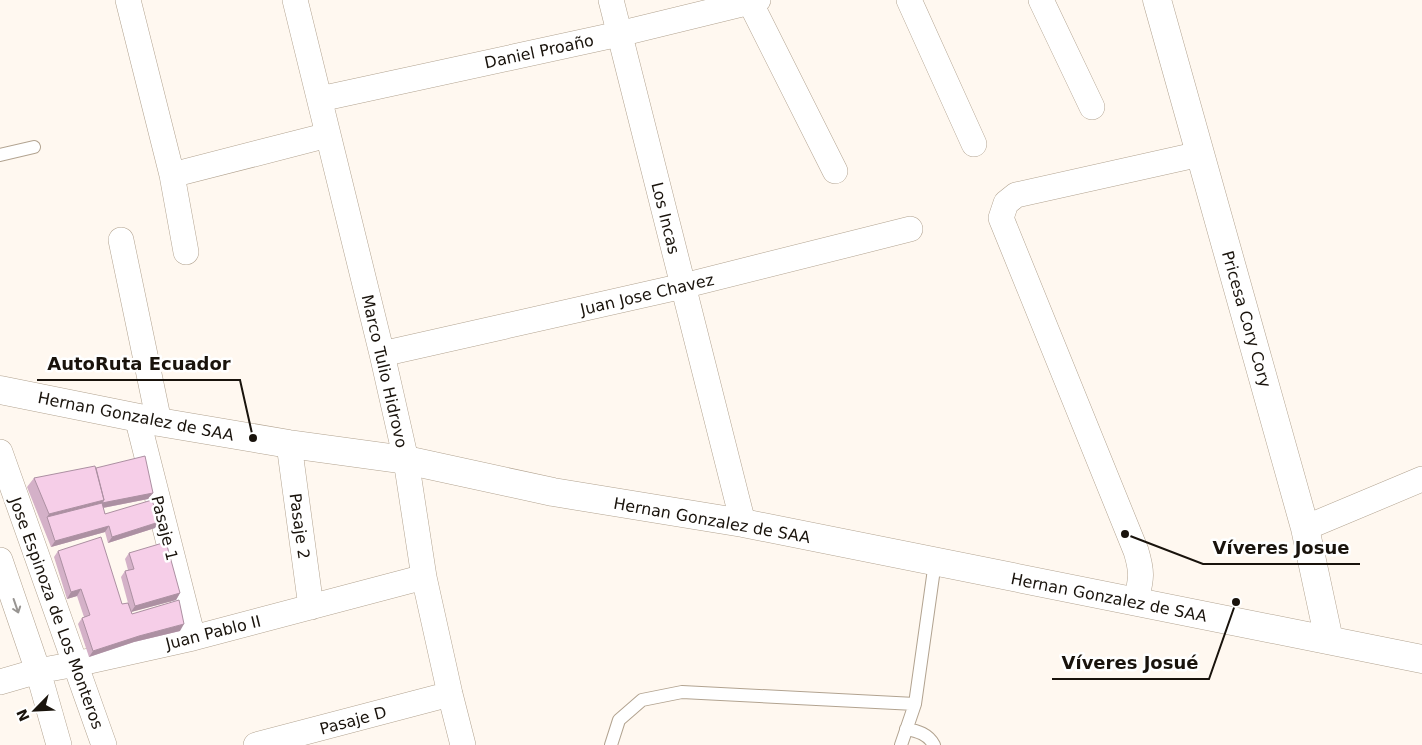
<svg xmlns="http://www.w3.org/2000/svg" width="1422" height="745" viewBox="0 0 1422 745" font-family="'DejaVu Sans',sans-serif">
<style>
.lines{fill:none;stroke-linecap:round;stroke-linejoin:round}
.service-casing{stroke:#b2a390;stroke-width:14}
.minor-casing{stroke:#b2a390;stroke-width:26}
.tertiary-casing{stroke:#b2a390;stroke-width:29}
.service{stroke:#fff;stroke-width:12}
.minor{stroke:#fff;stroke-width:25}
.tertiary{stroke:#fff;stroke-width:28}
.wall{fill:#d4b1c8}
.shaded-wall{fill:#ac90a2}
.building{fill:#f6cee8;stroke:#ac90a2}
.oneway{stroke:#989592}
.labels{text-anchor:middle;stroke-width:5;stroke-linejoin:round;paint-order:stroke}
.street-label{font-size:16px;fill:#19130c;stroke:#fff}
.leader{fill:none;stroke:#19130c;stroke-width:2}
.callout-dot{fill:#19130c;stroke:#fff;stroke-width:2}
.callout-label{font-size:18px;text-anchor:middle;font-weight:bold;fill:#19130c;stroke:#fff;stroke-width:5;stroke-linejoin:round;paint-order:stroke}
</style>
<rect width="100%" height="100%" fill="#fff8f0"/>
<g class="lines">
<defs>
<path id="service" d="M0,155L34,147
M906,729C918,731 928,734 934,745
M611,745L619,720L642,700L682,692L915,704
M901,745L915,704L935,562"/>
<path id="minor" d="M128,0L172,175L186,252
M295,0L382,354L406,460L424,577L450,694L463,745
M611,0L743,523
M749,0L835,171
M909,0L974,144
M1041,0L1092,107
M320,99L619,34L758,0
M172,175L328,135
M121,240L159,422
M382,354L683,286L910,229
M137,417L193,638
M289,444L311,607
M0,452L104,745
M1305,528L1422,479
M0,560L38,671L59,745
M1136,602C1141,579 1143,574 1136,551L1001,218L1006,203L1016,195L1200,154
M0,682L38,671L76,664L193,638L424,577
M256,745L450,694"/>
<path id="tertiary" d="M1157,0L1305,528L1329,640
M0,390L159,422L289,444L406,460L553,492L743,523L1422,659"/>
</defs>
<use href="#service" class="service-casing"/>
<use href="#minor" class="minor-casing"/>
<use href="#tertiary" class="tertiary-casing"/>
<use href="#service" class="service"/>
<use href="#minor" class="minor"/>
<use href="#tertiary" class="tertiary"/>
</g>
<path class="wall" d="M96,468L153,493L148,499L103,508L105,514L155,528L108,543L105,532L51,547L27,487L34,478Z
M58,551L122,604L128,603L121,577L125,571L128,570L125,559L129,553L180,593L176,600L131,612L132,614L180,631L134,642L89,657L78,624L82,618L84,617L77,596L67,599L54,557Z"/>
<path class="shaded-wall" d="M153,493L148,499L97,509L47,517L49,514L104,500Z
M159,522L155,528L108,543L112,537Z
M109,526L105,532L51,547L55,541Z
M81,589L77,596L67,599L71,592Z
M180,593L176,600L131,612L135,606Z
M184,624L180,631L134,642L89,657L93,651L139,636Z"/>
<path class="building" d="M145,456L153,493L102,503L104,500L96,468Z
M95,466L104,500L49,514L34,478Z
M152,500L159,522L112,537L109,526L55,541L47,517L102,503L105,514Z
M101,537L122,604L128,603L132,614L179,600L184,624L139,636L93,651L82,618L90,615L81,589L71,592L58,551Z
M166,542L180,593L135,606L125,571L134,569L129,553Z"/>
<defs><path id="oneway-shaft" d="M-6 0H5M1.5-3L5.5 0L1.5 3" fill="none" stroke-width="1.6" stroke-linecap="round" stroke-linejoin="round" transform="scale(1.25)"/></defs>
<use class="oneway" href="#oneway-shaft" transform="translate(16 606) rotate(71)"/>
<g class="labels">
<g class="street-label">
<text transform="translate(539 51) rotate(-12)" y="6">Daniel Proaño</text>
<text transform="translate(666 218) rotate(76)" y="6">Los Incas</text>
<text transform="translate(647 294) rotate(-13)" y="6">Juan Jose Chavez</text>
<text transform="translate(1247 319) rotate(74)" y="6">Pricesa Cory Cory</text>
<text transform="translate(385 371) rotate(77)" y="6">Marco Tulio Hidrovo</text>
<text transform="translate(136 416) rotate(11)" y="6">Hernan Gonzalez de SAA</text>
<text transform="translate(712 520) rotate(10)" y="6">Hernan Gonzalez de SAA</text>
<text transform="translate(300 526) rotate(82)" y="6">Pasaje 2</text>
<text transform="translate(165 528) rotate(76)" y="6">Pasaje 1</text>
<text transform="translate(1109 597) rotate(11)" y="6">Hernan Gonzalez de SAA</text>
<text transform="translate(57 613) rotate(70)" y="6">Jose Espinoza de Los Monteros</text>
<text transform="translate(213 632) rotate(-14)" y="6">Juan Pablo II</text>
<text transform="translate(353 720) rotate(-15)" y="6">Pasaje D</text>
</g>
</g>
<path class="leader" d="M253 438L240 380H37M1125 534L1203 564H1360M1236 602L1209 679H1052"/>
<g class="callout-dot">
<circle cx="253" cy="438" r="5"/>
<circle cx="1125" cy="534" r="5"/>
<circle cx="1236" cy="602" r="5"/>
</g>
<g class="callout-label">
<text x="139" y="370">AutoRuta Ecuador</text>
<text x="1281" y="554">Víveres Josue</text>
<text x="1130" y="669">Víveres Josué</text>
</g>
<g transform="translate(35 710) rotate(246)" stroke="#ffffff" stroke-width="4" paint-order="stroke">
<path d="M0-4L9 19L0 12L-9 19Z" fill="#19130c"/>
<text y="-8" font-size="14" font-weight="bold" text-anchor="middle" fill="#19130c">N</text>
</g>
</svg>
